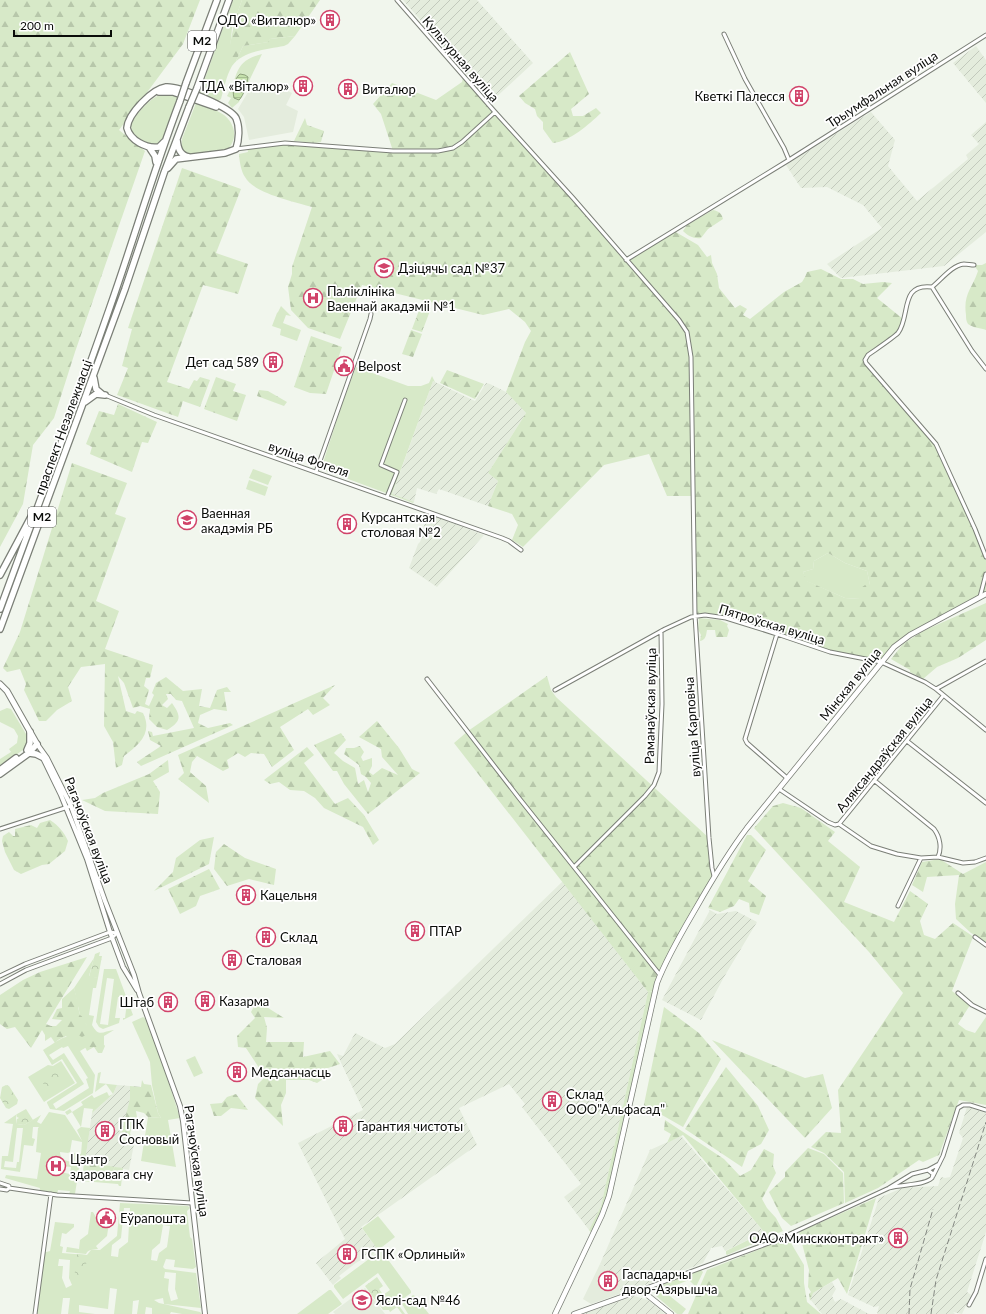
<svg xmlns="http://www.w3.org/2000/svg" width="986" height="1314" viewBox="0 0 986 1314" font-family="Lato,sans-serif">
<style>
.built{fill:#e4ecdd}
.industrial{fill:url(#industrial-furrows)}
.grass{fill:#d7e9c8;fill-rule:evenodd}
.forest{fill:url(#forest-firs);fill-rule:evenodd}
.park{fill:url(#park-crowns)}
.water{fill:url(#water-rules);stroke:#8da17b}
.lines{fill:none;stroke-linecap:round;stroke-linejoin:round}
.minor-casing{stroke:#7b7f77;stroke-width:5}
.tertiary-casing{stroke:#7b7f77;stroke-width:6}
.secondary-casing{stroke:#7b7f77;stroke-width:6}
.primary-casing{stroke:#7b7f77;stroke-width:7}
.trunk-casing{stroke:#7b7f77;stroke-width:8}
.minor{stroke:#fff;stroke-width:3}
.tertiary{stroke:#fff;stroke-width:4}
.secondary{stroke:#fff;stroke-width:4.5}
.primary{stroke:#fff;stroke-width:5}
.trunk{stroke:#fff;stroke-width:5.5}
.rail{stroke:#848882;stroke-width:1;stroke-dasharray:6 3;stroke-linecap:butt}
.trunk-bridge-casing{stroke:#7b7f77;stroke-width:8;stroke-linecap:butt}
.trunk-bridge{stroke:#fff;stroke-width:5.5}
.labels{text-anchor:middle;stroke-width:3.5;stroke-linejoin:round;paint-order:stroke}
.shield{fill:#fff;stroke:#545553;stroke-width:1}
.shield-label{font-size:12px;font-weight:bold;fill:#0a0c09}
.poi-label{font-size:13px;fill:#0a0c09;stroke:#fff;text-anchor:start}
.street-label{font-size:13px;fill:#0a0c09;stroke:#fff}
</style>
<defs>
<pattern id="industrial-furrows" width="10" height="10" patternUnits="userSpaceOnUse"><rect width="10" height="10" fill="#e4ecdd"/><path d="M-1 1l2-2M0 10L10 0M9 11l2-2" fill="none" stroke="#c2c9bc"/></pattern>
<pattern id="forest-firs" width="22" height="20" patternUnits="userSpaceOnUse"><rect width="22" height="20" fill="#d7e9c8"/><path d="M5 1l3.5 6h-7zM16 11l3.5 6h-7z" fill="#b7c7aa"/></pattern>
<pattern id="park-crowns" width="20" height="18" patternUnits="userSpaceOnUse"><rect width="20" height="18" fill="#d7e9c8"/><path d="M2 6a3 3 0 1 1 6 0M12 15a3 3 0 1 1 6 0" fill="none" stroke="#b7c7aa"/></pattern>
<pattern id="water-rules" width="6" height="5" patternUnits="userSpaceOnUse"><rect width="6" height="5" fill="#c5e1ac"/><path d="M0 2.5h6" fill="none" stroke="#a8c093"/></pattern>
</defs>
<rect width="100%" height="100%" fill="#f1f6ed"/>
<path class="built" d="M270,82L292,93L286,105L298,111L293,132L249,140L244,117L238,109L251,87L264,93Z
M600,1264L604,1266L622,1293L591,1304L583,1299Z
M365,1288L385,1314H335L333,1312Z"/>
<path class="industrial" d="M403,0H477L533,63L491,102L455,61L456,55L450,49L444,47Z
M976,46L986,60V103L953,63Z
M871,112L895,140L888,166L917,201L968,159L966,155L979,144L971,135L986,122V232L944,266L841,278L827,264L882,228L863,205L827,187L801,188L786,165Z
M433,381L475,401L486,383L490,384L506,392L526,413L488,473L498,481L488,506L439,489L436,494L417,488L414,502L392,495Z
M428,514L484,535L437,587L409,568L418,544L420,542L423,535H421Z
M563,881L648,992L601,1206L589,1230L564,1197L581,1184L522,1107L525,1104L509,1084L459,1108L477,1145L361,1227L378,1250L371,1256L369,1253L339,1276L341,1278L333,1285L316,1263L345,1239L298,1143L363,1110L337,1054L343,1056L355,1033L385,1048L395,1044Z
M710,910L717,914L736,911L757,922L724,977L701,1020L662,1000Z
M117,1085L130,1086V1098L122,1136L135,1139L129,1170L85,1161L92,1113L113,1094Z
M967,1107L986,1113V1232L967,1292L971,1295L962,1314L953,1312L955,1314H877L879,1306L874,1307L848,1295L879,1198L902,1188L938,1186L941,1177L945,1178L950,1177L963,1138L959,1133Z
M681,1136L764,1232L725,1251L722,1246L711,1248L703,1263L665,1278L622,1293L604,1266L600,1264L650,1150Z
M832,1282L836,1289L832,1296L835,1302L841,1299L869,1314H822L810,1299L813,1293Z
M634,1296L648,1300L665,1314H583Z"/>
<path class="grass" d="M233,0H242L232,28L230,50L236,61L243,46L268,42L270,39L295,36L288,44L284,46C268,49 242,51 232,66C226,76 224,89 221,99L217,102L199,95Z
M262,54L239,102L232,108L228,103L231,98L227,96C240,75 232,62 262,54Z
M164,93H171L178,96L162,141C153,149 140,141 132,134L131,125C136,113 151,97 164,93Z
M196,103C212,109 230,112 234,131C235,137 233,143 229,148C218,153 189,160 181,149L182,139Z
M281,306L291,316L286,315L283,323L301,330L297,341L280,335L281,329L272,326L277,313L278,312Z
M356,367L408,386H421L429,383L432,376L435,382L433,381L392,494L414,502L413,503L321,469L343,401Z
M253,469L272,476L268,485L249,478Z
M249,480L268,487L265,496L246,489Z
M828,553L845,563L867,571L870,585L860,599L845,598L806,581L803,572L813,569L814,561Z
M7,708L11,709L29,739L26,746L24,748V749L0,767V759L11,752L9,749L17,743L18,736L14,729L0,722V711Z
M94,958L89,976L98,978L96,988H93L89,1015L94,1016L92,1025C99,1038 103,1031 114,1030L104,1036V1045L102,1043L85,1048L80,1051L95,1075L93,1093L64,1111L50,1109L47,1103V1102L77,1083L62,1059L52,1065L43,1050C57,1042 60,1036 78,1035L87,1026L80,1015L74,988ZM68,1046L88,1078L86,1079L89,1088L56,1109L53,1104L84,1084L64,1053L53,1060L49,1055L62,1047L63,1048Z
M104,969H116L133,1015L123,1020V1018H125L127,1002L124,997H118L115,1018H120L119,1023L103,1029L99,1027L96,1022ZM107,978L114,979L108,1025L100,1024Z
M655,991L609,1196L592,1234L589,1230L601,1206L648,992Z
M143,1017L146,1019L151,1034H152L167,1077L180,1118L168,1120L176,1167L141,1161L148,1117L161,1118L158,1113L152,1085L150,1062L132,1022Z
M195,1056L203,1073L194,1077L186,1060Z
M61,1061L75,1083L44,1102L28,1077L48,1065L53,1066Z
M101,1072L99,1083L117,1085L113,1094L92,1113L93,1109L84,1108L81,1127L90,1128L85,1161L88,1162L86,1165L94,1173L99,1174L101,1179L113,1174V1170L115,1167L123,1168L121,1186H119L118,1184L82,1181L84,1162L80,1161L75,1194H69L70,1191L58,1190L57,1195L39,1193L40,1188L5,1178L6,1175L37,1179L41,1153L36,1152L38,1128L39,1127H33L32,1138L35,1139L33,1146L24,1145L20,1172L1,1169L2,1156H8L13,1124L4,1123L17,1114L16,1118L17,1124L24,1125L41,1115L37,1122L41,1124L49,1112L65,1115L82,1141L77,1130L81,1127L72,1112L67,1115L65,1112L70,1109L72,1112L83,1105L81,1102L92,1095L94,1098L107,1092L109,1096L113,1094L106,1084L95,1092L98,1073ZM17,1128H23L19,1162H17L16,1168L4,1167L5,1161L13,1162ZM72,1140L82,1142L81,1154L73,1153L72,1162C66,1161 60,1159 60,1152L68,1153L70,1152ZM54,1156L63,1166L71,1167L70,1174C59,1172 56,1169 49,1160Z
M120,1203L188,1206L190,1208L187,1211L190,1237L192,1239L196,1267L193,1269L174,1267L175,1260L166,1259L163,1267L165,1269L196,1273L201,1308L164,1304L163,1298L154,1300L159,1303L200,1312L202,1314H182L171,1312L170,1314H152V1308L146,1307L145,1314H137L139,1300L133,1301L132,1314H114L117,1289L110,1288L108,1309L79,1305V1312L95,1314H68L70,1298H63L61,1314H35L43,1253L50,1251L55,1222L74,1224V1227L66,1234L62,1233L60,1246L63,1247L62,1253L87,1255L91,1250H100L117,1236ZM124,1208H130L128,1242L119,1249L118,1257L111,1256L112,1245L121,1238ZM163,1225L170,1226L167,1247L159,1253L157,1261L151,1260L152,1250L160,1243ZM59,1259L70,1260L69,1278L72,1285L66,1288L62,1278L63,1266H58ZM165,1272L176,1273L175,1289L178,1299L171,1301L168,1290L169,1279L164,1278Z
M91,1212H93L97,1219V1222L109,1223L107,1236L96,1246L98,1249C93,1250 88,1249 86,1254L66,1252L67,1247L79,1249L80,1240L88,1234Z
M378,1216L395,1237L378,1250L362,1228Z
M381,1250L411,1291V1293L397,1303L405,1314H402L397,1307L390,1312L389,1310H383L372,1295L379,1289L383,1295L390,1290L378,1273L343,1299L334,1287V1285Z
M701,1270L703,1272L694,1291V1285L689,1280L666,1289V1293L686,1309L682,1314H677L655,1295L654,1291L656,1287Z
M329,1290H331L342,1304L328,1314H297Z
M413,1295L415,1296L429,1314H408L402,1304Z"/>
<path class="forest" d="M0,0H200L183,44L119,130L145,151L75,352L54,418L33,445L23,504L0,547Z
M242,0H320L295,36L270,39L269,42L243,46L236,61L232,62L229,60L228,55L235,19Z
M570,52L589,94L571,109L573,116H583L596,108L601,113C588,125 571,141 553,143L543,129V122L537,116L535,109L525,103L519,96Z
M463,77L520,139L626,260L674,231L698,245L707,257L711,255L712,263L717,274L719,288L735,308L740,305L747,309L743,315L750,319L784,292L802,282L805,277L807,272L821,269L841,279H853L863,284L883,282L892,283L877,298L903,319L898,333L868,355L865,360L936,444L986,557V594L910,635L881,662L834,653L726,618L695,615L692,496H667L649,454L604,465L523,547L512,540L518,525L512,514L488,506L498,481L488,473L526,413L506,392L525,342L531,331L525,322L509,309L483,315L362,285L340,339L308,328L291,310L288,287L292,274V267L312,207C295,202 253,193 245,177C241,171 240,163 239,156V154L248,152L247,148L285,143L393,151L381,114L373,104L392,83L436,100L462,82ZM828,553L845,563L867,571L870,585H865L861,588L860,599L845,598L807,581L803,572L813,569L814,561Z
M305,118L307,125L324,131L321,142L315,143L294,141Z
M182,168L241,189L216,253L248,264L238,294L203,285L167,382L189,389L194,380L197,381L200,377L210,380L200,407L183,401L178,417L117,395L128,368L122,366L132,329L128,328Z
M713,210C719,211 722,214 723,219L708,229L701,238C694,239 688,236 683,231L687,225Z
M986,263V330C981,328 973,328 968,324C966,321 966,318 966,315C963,294 972,289 978,271L974,265H982Z
M411,330L422,334L413,357L402,354Z
M311,336L342,347L326,394L310,393L294,387Z
M447,370L484,384L475,399L440,383Z
M216,377L236,384L233,391L246,395L237,421L204,409Z
M259,390L268,391L287,402L284,406L257,396Z
M118,404L157,422L148,443L142,442L132,472L90,454L92,447L86,444L99,411L114,415Z
M72,463L127,483L115,514L126,518L96,601L119,611L105,649L153,665L150,678H146L144,686L149,690L145,704L149,706L154,695L152,693L156,683L166,677L183,691L202,689L199,706L210,708L217,690L227,687L231,692H224L227,711L214,709L200,715L198,723L208,728L230,723L233,725L141,766L137,762L161,746L150,740L148,731L152,732L153,736L194,728L182,701L176,700L171,694H166L168,699L162,705L167,708L172,703C181,716 182,721 167,730L157,727L149,719L150,709L140,706L133,708L124,683L118,676L126,711L135,714L137,711L143,713C153,733 139,745 124,756L122,765L116,768L113,742L104,726L105,664L81,667L68,687L72,701L57,710L46,721H39L24,690L26,684L20,669L7,672L3,668L20,632Z
M986,603V640L958,658L937,667L923,679L910,672V670L891,659L903,644L923,631Z
M699,618L720,620L728,624L727,626L729,630L727,637H716L715,630H707C706,635 706,640 700,641L701,635L698,629Z
M547,676L551,690L556,697L709,838L714,876L679,937L655,991L648,992L454,743L468,731Z
M335,685L323,698L330,705L313,715L308,709L280,727L294,750L272,767L264,754L251,753L245,757L238,753L227,760L229,768L223,771L197,756L192,762L190,772L206,786L209,803L178,779L184,773L178,755Z
M377,721L399,748L412,769L420,773L368,814L344,784L337,771H333L314,745L341,733L346,740L334,753L343,761L355,768L358,784L364,780L368,792L371,783L366,777L361,774L359,765L344,754L346,748H354L360,746L364,752L361,757L363,761L372,758V766L369,772L373,775L382,768L398,775L382,757L381,749L359,737Z
M307,747L314,755L304,763L335,804L348,798L364,815L379,840L373,845L363,827L324,808L315,798L304,791L290,790L279,782L270,784L264,780Z
M168,760L169,772L153,781L160,792L158,814L105,811L82,800L95,798L103,793L149,774Z
M783,803L801,808L835,832L828,841L860,867L844,902L894,922L910,891L928,904L920,921L924,935L935,939L953,923L971,935L973,937L952,991L970,1005L958,1024L966,1030L975,1033L986,1017V1105L959,1100L939,1155L923,1162L919,1160L878,1188L845,1203L844,1172L824,1153L811,1147L826,1132L841,1133L838,1090L903,993L869,952L754,828L773,806Z
M50,820C59,826 64,832 68,841L65,851L49,864L42,865L21,874L14,870L5,852L2,841L3,836L9,832L13,836H15V829L31,825L37,828L40,823Z
M747,835H751L766,850L748,881L766,896L759,915L750,912L749,903L739,899L734,906L720,912L708,908Z
M214,837L209,864L154,891L173,872L176,858L200,840Z
M224,844L245,858L276,869L274,885L249,879L227,886L214,869L216,852Z
M940,859L963,874L986,862V942L971,933L956,919L955,904L959,875L927,877L923,892L912,885L922,862Z
M209,869L220,889L200,896L196,906L180,914L168,889Z
M87,957L46,1024L51,1026H56L62,1020L52,1019L57,1009L62,1008V999L74,988L77,999L80,1003L78,1007L80,1015C85,1018 85,1024 89,1028L90,1033L82,1037L78,1035L76,1039L70,1041L66,1036L58,1040L55,1043L51,1037L45,1041V1035L42,1030L31,1048L15,1027L7,1029L0,1024V995L23,980L40,972Z
M257,1001L284,1018L264,1017L267,1028L266,1042H304L303,1057L330,1051L340,1064L322,1070L326,1077L317,1083L309,1080H286V1093L281,1105L283,1126L255,1098L258,1084L265,1077L246,1048L238,1047L237,1036L255,1018L251,1012Z
M664,1007L699,1033L721,1059L683,1127L662,1115L642,1114Z
M89,1036L93,1037L98,1036L105,1046L102,1053H98L94,1047L87,1051L83,1043Z
M712,1040L805,1078L823,1074L832,1108L805,1138Z
M726,1067L758,1106L769,1130L761,1144L748,1151L742,1167L685,1129Z
M142,1080L144,1084L151,1085L158,1113L161,1118H168V1122L166,1128L169,1130V1133L162,1124L161,1118L148,1117L144,1113L136,1111L138,1124L131,1129L130,1134L135,1139L121,1136L130,1098V1086L141,1087Z
M236,1094L248,1110L231,1108L221,1116H214L210,1104L222,1103L227,1097Z
M665,1120L724,1159L740,1176L751,1170L764,1149L774,1154L773,1166L776,1173L762,1199L767,1208L776,1218L783,1231L727,1255L726,1254V1251L764,1232L683,1135L667,1143L671,1134L664,1130Z
M808,1148L824,1154L843,1173L844,1203L791,1226L782,1218L769,1192L785,1177V1172Z
M88,1162L115,1167L113,1170L112,1178L107,1180L101,1179L99,1174L94,1173L92,1177L86,1178C82,1173 85,1167 88,1162Z
M876,1198L847,1294L838,1278L813,1293L810,1301L809,1294L811,1292L808,1287L809,1270L799,1232Z
M788,1238L804,1265V1283L807,1302L821,1314H688L707,1270Z"/>
<path class="park" d="M421,305L431,308L422,332L412,329Z
M100,952L99,956H102L98,978L89,977L95,954Z
M65,1070L63,1081L54,1080L57,1085L47,1091L43,1086L44,1079L53,1080L49,1073Z
M6,1085L9,1086L18,1100L17,1104L9,1109L6,1108L0,1098L2,1087Z
M26,1109L33,1120L24,1125L17,1124V1119L19,1118L17,1117V1114Z
M77,1254L87,1255L85,1276L73,1288Z
M377,1277L383,1286L379,1289L383,1295L376,1301L365,1286Z"/>
<path class="water" d="M240,74L245,75L248,77C247,84 244,95 239,100L234,98C232,90 234,79 240,74Z"/>
<g class="lines">
<defs>
<path id="minor" d="M397,0L495,112L573,198L679,320L687,332L691,357L695,615L709,838L712,868L714,876
M724,34L745,79L784,148L789,160
M236,149L285,143L393,151H438L453,148L462,142L495,112
M626,260L789,160L986,35
M932,287C899,283 911,316 898,333C893,338 875,350 868,355L865,360L866,363L936,444L975,529L986,557
M932,287L972,351L986,369
M932,287C941,280 952,265 964,264C967,264 971,265 974,265
M105,395L154,415L502,538L509,541L521,550
M316,472L370,319L371,314
M387,497L397,472L381,465L405,400
M980,597L986,574
M777,634L745,739L747,743L787,778
M427,679L519,798L660,975
M936,689L986,661
M555,690L665,629L691,617L705,615L726,618L777,634L830,652L881,662L925,682L936,689L986,730
M907,741L986,803
M875,781L934,829C940,837 942,848 938,857
M779,789L828,822L835,825L839,824
M839,824L943,696
M839,824L871,846L897,854L921,858L938,857L963,863L975,862L986,858
M0,829L71,806
M574,867L645,796L654,785L659,772L662,704L661,631
M898,906L921,858
M975,937L986,945
M0,976L25,964L110,932L117,933
M0,984L26,970L112,938L117,933
M958,993L972,1005L986,1012
M928,1170L939,1164
M933,1176L943,1156L958,1108L963,1105H970L986,1110
M0,1183L9,1186V1188
M0,1189L7,1190L9,1188L57,1195L192,1203
M641,1290L777,1240L889,1188L912,1174L928,1170L933,1174L932,1178C923,1186 901,1184 889,1188
M969,1305L976,1292L986,1259
M35,1314L51,1194"/>
<path id="tertiary" d="M37,744L47,758L71,806L105,901L134,975L139,993L180,1106L183,1121L205,1314
M42,756L61,795L87,859L110,932L123,967L137,990"/>
<path id="secondary" d="M555,1314L602,1215L609,1196L657,983C667,957 682,932 696,908C712,880 728,853 747,828L894,647L910,635L986,594
M574,1314L641,1290L671,1314"/>
<path id="primary" d="M0,684L7,691L37,744"/>
<path id="trunk" d="M186,83L217,0
M197,88L229,0
M159,92H173L216,107
M177,140C178,149 180,155 189,157
M164,142L159,147C146,149 130,140 127,128C128,114 152,89 166,87C179,86 230,107 236,118C240,127 239,140 236,149L225,153L176,159L168,168
M149,147L155,156L156,162
M94,378L96,389L102,394
M85,402L96,394L105,395
M0,575L32,515
M0,609C37,508 75,408 110,307C134,239 154,169 180,101
M0,629L125,289L164,173L189,107
M27,750L30,743V732
M29,753L36,754L42,757
M0,770L16,758
M0,774L29,753L37,744"/>
</defs>
<use href="#minor" class="minor-casing"/>
<use href="#tertiary" class="tertiary-casing"/>
<use href="#secondary" class="secondary-casing"/>
<use href="#primary" class="primary-casing"/>
<use href="#trunk" class="trunk-casing"/>
<use href="#minor" class="minor"/>
<use href="#tertiary" class="tertiary"/>
<use href="#secondary" class="secondary"/>
<use href="#primary" class="primary"/>
<use href="#trunk" class="trunk"/>
<path class="rail" d="M909,1314L910,1289L933,1209
M931,1314L936,1280L986,1122"/>
<defs>
<path id="trunk-bridge" d="M180,101L186,83
M189,107L197,88"/>
</defs>
<use href="#trunk-bridge" class="trunk-bridge-casing"/>
<use href="#trunk-bridge" class="trunk-bridge"/>
</g>
<defs>
<symbol id="building-ring" viewBox="-11 -11 22 22"><circle r="9.5" fill="#fff" stroke="#d1436a" stroke-width="1.5"/><path d="M-4-6H4V6H1V3H-1V6H-4ZM-2.5-4.3h1.7v1.8h-1.7ZM.8-4.3h1.7v1.8H.8ZM-2.5-1h1.7V.8h-1.7ZM.8-1h1.7V.8H.8Z" fill="#d1436a"/></symbol>
<symbol id="school-ring" viewBox="-11 -11 22 22"><circle r="9.5" fill="#fff" stroke="#d1436a" stroke-width="1.5"/><path d="M0-5L7-2L0 1L-7-2ZM-4 1L0 2.5L4 1V4Q0 6-4 4Z" fill="#d1436a"/></symbol>
<symbol id="hospital-ring" viewBox="-11 -11 22 22"><circle r="9.5" fill="#fff" stroke="#d1436a" stroke-width="1.5"/><path d="M-5-5h3v3.5h4V-5h3V5h-3V1.5h-4V5h-3Z" fill="#d1436a"/></symbol>
<symbol id="civic-ring" viewBox="-11 -11 22 22"><circle r="9.5" fill="#fff" stroke="#d1436a" stroke-width="1.5"/><path d="M-.6-6.5H3V-4.5H.6V-3L4-1V1h2V6H-6V1h2V-1L-.6-3ZM-1.2 2.5V6h2.4V2.5Z" fill="#d1436a"/></symbol>
<symbol id="university-ring" viewBox="-11 -11 22 22"><circle r="9.5" fill="#fff" stroke="#d1436a" stroke-width="1.5"/><path d="M0-5L7-2L0 1L-7-2ZM-4 1L0 2.5L4 1V4Q0 6-4 4Z" fill="#d1436a"/></symbol>
</defs>
<g fill-rule="evenodd">
<use href="#building-ring" x="319" y="9" width="22" height="22"/>
<use href="#building-ring" x="292" y="75" width="22" height="22"/>
<use href="#building-ring" x="337" y="78" width="22" height="22"/>
<use href="#building-ring" x="788" y="85" width="22" height="22"/>
<use href="#school-ring" x="373" y="257" width="22" height="22"/>
<use href="#hospital-ring" x="302" y="287" width="22" height="22"/>
<use href="#building-ring" x="262" y="351" width="22" height="22"/>
<use href="#civic-ring" x="333" y="355" width="22" height="22"/>
<use href="#university-ring" x="176" y="509" width="22" height="22"/>
<use href="#building-ring" x="336" y="513" width="22" height="22"/>
<use href="#building-ring" x="235" y="884" width="22" height="22"/>
<use href="#building-ring" x="404" y="920" width="22" height="22"/>
<use href="#building-ring" x="255" y="926" width="22" height="22"/>
<use href="#building-ring" x="221" y="949" width="22" height="22"/>
<use href="#building-ring" x="194" y="990" width="22" height="22"/>
<use href="#building-ring" x="157" y="991" width="22" height="22"/>
<use href="#building-ring" x="226" y="1061" width="22" height="22"/>
<use href="#building-ring" x="541" y="1090" width="22" height="22"/>
<use href="#building-ring" x="332" y="1115" width="22" height="22"/>
<use href="#building-ring" x="94" y="1120" width="22" height="22"/>
<use href="#hospital-ring" x="45" y="1155" width="22" height="22"/>
<use href="#civic-ring" x="95" y="1207" width="22" height="22"/>
<use href="#building-ring" x="887" y="1227" width="22" height="22"/>
<use href="#building-ring" x="336" y="1243" width="22" height="22"/>
<use href="#building-ring" x="597" y="1270" width="22" height="22"/>
<use href="#school-ring" x="351" y="1289" width="22" height="22"/>
</g>
<g class="labels">
<g class="shield">
<rect x="188" y="31" width="28" height="20" rx="3"/>
<rect x="28" y="507" width="28" height="20" rx="3"/>
</g>
<g class="shield-label">
<text x="202" y="45">М2</text>
<text x="42" y="521">М2</text>
</g>
<g class="poi-label">
<text x="316" y="25" text-anchor="end">ОДО «Виталюр»</text>
<text x="289" y="91" text-anchor="end">ТДА «Віталюр»</text>
<text x="362" y="94">Виталюр</text>
<text x="785" y="101" text-anchor="end">Кветкі Палесся</text>
<text x="398" y="273">Дзіцячы сад №37</text>
<text x="327" y="296">Паліклініка<tspan x="327" dy="15">Ваеннай акадэміі №1</tspan></text>
<text x="259" y="367" text-anchor="end">Дет сад 589</text>
<text x="358" y="371">Belpost</text>
<text x="201" y="518">Ваенная<tspan x="201" dy="15">акадэмія РБ</tspan></text>
<text x="361" y="522">Курсантская<tspan x="361" dy="15">столовая №2</tspan></text>
<text x="260" y="900">Кацельня</text>
<text x="429" y="936">ПТАР</text>
<text x="280" y="942">Склад</text>
<text x="246" y="965">Сталовая</text>
<text x="219" y="1006">Казарма</text>
<text x="154" y="1007" text-anchor="end">Штаб</text>
<text x="251" y="1077">Медсанчасць</text>
<text x="566" y="1099">Склад<tspan x="566" dy="15">ООО"Альфасад"</tspan></text>
<text x="119" y="1129">ГПК<tspan x="119" dy="15">Сосновый</tspan></text>
<text x="357" y="1131">Гарантия чистоты</text>
<text x="70" y="1164">Цэнтр<tspan x="70" dy="15">здаровага сну</tspan></text>
<text x="120" y="1223">Еўрапошта</text>
<text x="884" y="1243" text-anchor="end">ОАО«Минскконтракт»</text>
<text x="361" y="1259">ГСПК «Орлиный»</text>
<text x="622" y="1279">Гаспадарчы<tspan x="622" dy="15">двор-Азярышча</tspan></text>
<text x="376" y="1305">Яслі-сад №46</text>
</g>
<g class="street-label">
<text transform="translate(461 59) rotate(49)" y="5">Культурная вуліца</text>
<text transform="translate(882 89) rotate(-33)" y="5">Трыумфальная вуліца</text>
<text transform="translate(63 427) rotate(-70)" y="5">праспект Незалежнасці</text>
<text transform="translate(309 459) rotate(19)" y="5">вуліца Фогеля</text>
<text transform="translate(772 624) rotate(17)" y="5">Пятроўская вуліца</text>
<text transform="translate(850 684) rotate(-51)" y="5">Мінская вуліца</text>
<text transform="translate(650 706) rotate(-89)" y="5">Раманаўская вуліца</text>
<text transform="translate(692 727) rotate(-94)" y="5">вуліца Карповіча</text>
<text transform="translate(884 754) rotate(-51)" y="5">Аляксандраўская вуліца</text>
<text transform="translate(89 830) rotate(69)" y="5">Рагачоўская вуліца</text>
<text transform="translate(197 1161) rotate(82)" y="5">Рагачоўская вуліца</text>
</g>
</g>
<path d="M14 30v6h97v-6" fill="none" stroke="#0a0c09" stroke-width="2"/>
<text x="20" y="30" font-size="12" fill="#0a0c09" stroke="#ffffff" stroke-width="3" paint-order="stroke">200 m</text>
</svg>
